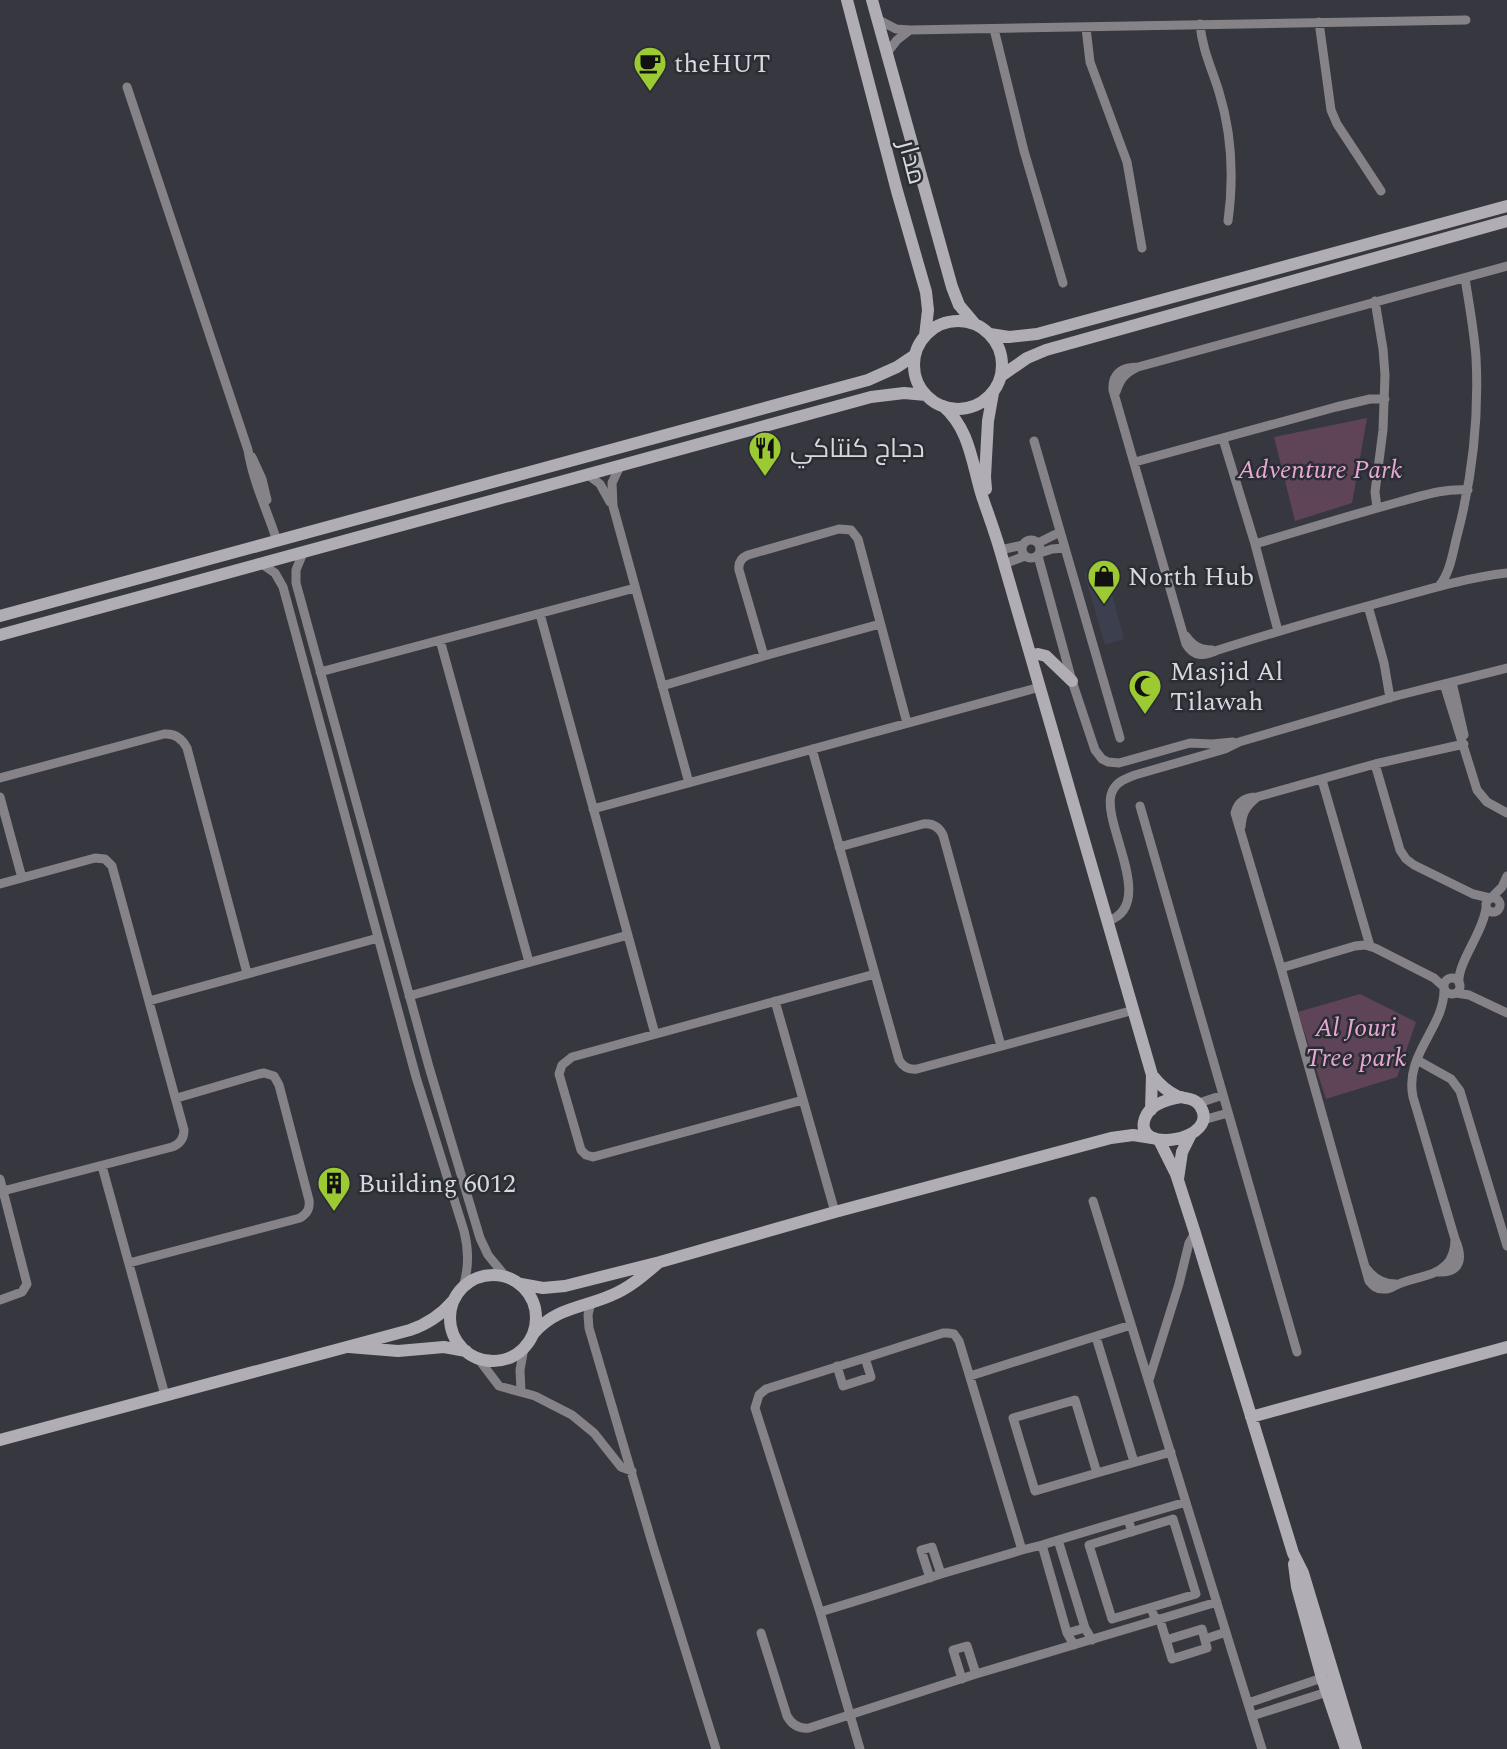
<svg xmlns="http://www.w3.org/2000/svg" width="1507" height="1749" viewBox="0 0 1507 1749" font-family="Spectral,Cairo,serif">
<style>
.built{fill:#3c3f4d}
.green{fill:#5f4457}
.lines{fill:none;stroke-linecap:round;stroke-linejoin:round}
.street{stroke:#858387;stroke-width:9}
.secondary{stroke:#b0adb4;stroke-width:12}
.labels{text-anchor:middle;stroke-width:5;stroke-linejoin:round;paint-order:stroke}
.poi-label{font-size:26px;fill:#d7d8dd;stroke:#2b2d35;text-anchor:start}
.street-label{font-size:26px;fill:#d7d8dd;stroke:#2b2d35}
.park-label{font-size:26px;font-style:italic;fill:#e8a6d4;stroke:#2b2d35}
</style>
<rect width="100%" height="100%" fill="#36373f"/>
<path class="built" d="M1105,567L1124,639L1105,645L1084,573Z"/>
<path class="green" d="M1367,418L1352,503L1295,521L1274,437Z
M1360,994L1416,1022L1397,1077L1326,1099L1298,1012Z"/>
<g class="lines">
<path class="street" d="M877,19L896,29L910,30L1466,20
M1319,22L1331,110L1337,124L1381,191
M1200,24C1202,49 1212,69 1219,92C1232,134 1234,177 1228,221
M1086,28L1090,62L1127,162L1142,248
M994,29L1024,151L1063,283
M887,53L897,40L910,30
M127,87L248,450C253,482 267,510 277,541
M1375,301L1383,349L1385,375L1383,430L1375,492L1377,508
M1138,367C1122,367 1112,373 1113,390L1186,644C1194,658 1205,656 1218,650C1272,633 1327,617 1382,602C1423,591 1464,578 1507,573
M1116,392C1120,379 1125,373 1138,367L1507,266
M1223,439L1255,544L1278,631
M1034,441L1120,738
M252,457L262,479L267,500
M1135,462L1336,407L1370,399H1385
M620,466L612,483L613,506L689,783
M588,475L600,484L610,502
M1022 549a9 9 0 1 1 18 0a9 9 0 1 1-18 0Z
M1038,543L1060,532
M1255,544C1303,530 1351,515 1399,502C1422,496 1444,488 1468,490
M1000,550L1023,545
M303,553L296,570V583L429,1067L480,1238L488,1255L506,1277
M1040,553L1052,549L1065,548
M1038,556L1072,681L1095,750L1102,759L1108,762L1119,763L1190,743L1212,744L1233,742
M262,564L275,573L283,587L416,1077L464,1231C469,1250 469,1268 463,1287
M1004,564L1025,556
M1439,586C1451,572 1453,550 1458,532C1473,474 1479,416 1476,357C1474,330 1469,304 1465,278
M1368,606L1384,663L1390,698
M540,614L655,1034
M1186,636C1193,646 1200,650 1212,650
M440,640L529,962
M764,656L739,570C738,563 741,558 748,555L839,529L851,530L858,539L907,723
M320,672L635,588
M1452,682L1464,735
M1444,684L1477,790L1487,802L1507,813
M662,686L764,656L880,624
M812,749L899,1060C903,1067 909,1070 917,1069L1134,1010
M1375,764L1400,850L1406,859L1414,865L1473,894L1490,898
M0,778L164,734C175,733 182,738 187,748L247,973
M1322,780L1370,946
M0,797L22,878
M1140,806L1297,1352
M593,809L1040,687
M1241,827C1242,814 1245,807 1256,798
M839,847L923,824C932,823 939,827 943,835L1001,1046
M0,884L95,858L105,859L112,866L184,1130C184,1138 180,1144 172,1147L3,1191
M1492,897L1502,887L1507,876
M1486 905a7 7 0 1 1 14 0a7 7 0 1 1-14 0Z
M1108,921C1157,905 1103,826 1111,795C1114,783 1124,779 1135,775L1225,749L1239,742L1396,696L1507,668
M1281,968L1355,946L1365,945L1375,948L1434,978L1444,987
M1444 986a8 8 0 1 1 16 0a8 8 0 1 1-16 0Z
M1459,983C1457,963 1483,933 1486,908
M1456,993L1469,995L1507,1013
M409,996L628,935
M149,1001L378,938
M775,1001L835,1212
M1417,1060L1451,1079L1460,1091L1507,1246
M803,1100L593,1157L586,1155L581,1150L559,1074L562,1065L572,1057L875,974
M1199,1103L1223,1095
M1203,1120L1228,1113
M102,1166L165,1395
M0,1179L27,1284L22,1292L0,1300
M1093,1201L1262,1749
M1455,1239C1455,1249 1453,1258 1446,1265C1434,1277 1414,1277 1399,1284C1393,1286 1389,1290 1383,1289C1376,1289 1373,1286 1369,1281L1281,968L1235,813C1238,801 1245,797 1257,797L1375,764L1464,744
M129,1263L300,1218C308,1213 310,1208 309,1200L279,1085L274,1076L264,1073L259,1074L177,1098
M1367,1269C1374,1279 1384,1284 1396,1284
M1438,1272C1462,1273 1463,1257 1455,1239L1413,1097C1404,1054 1445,1027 1444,989
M591,1302L588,1315L589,1328L653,1546L716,1749
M1096,1337L1134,1462
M477,1357L499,1386L535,1396L572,1415L594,1433L621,1467L632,1471
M865,1358L943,1333H948L954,1334L959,1341L1022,1550L1042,1545L1067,1633L1074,1645
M837,1366L843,1386L871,1377L865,1358L766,1389L759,1395L755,1408L820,1612L860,1749
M970,1376L1131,1325
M1149,1380L1179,1284L1189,1243L1195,1233
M521,1391L520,1370L524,1348
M1075,1400L1097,1473L1035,1491L1013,1418Z
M1097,1473L1171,1452
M1173,1519L1196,1594L1112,1619L1089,1545Z
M1132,1532L1128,1519L1186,1502
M1058,1540L1128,1519
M1042,1545L1058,1540L1085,1628
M941,1574L1022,1550
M1151,1608L1154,1616L1160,1620L1172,1659L1207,1648L1202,1629L1166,1640
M820,1612C860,1600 901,1587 941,1574L932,1547L921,1550L930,1578
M761,1633L787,1716C792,1725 799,1729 809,1728L976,1674L967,1646L953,1650L962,1679
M1067,1633L1085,1628L1092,1640
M1205,1639L1226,1632
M976,1674L1217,1602
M1248,1703L1322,1678
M1252,1716L1327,1692"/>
<path class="secondary" d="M847,0L897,191L926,292L928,310L925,336
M872,0L952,287L959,305L975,324
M914 365a44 44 0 1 1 88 0a44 44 0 1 1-88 0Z
M990,334L1009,337L1037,334L1507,206
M1001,376L1027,358L1046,350L1507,221
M943,406C970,429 972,464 982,496C988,514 995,532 1000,550L1152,1075L1151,1110
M986,489L985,477L988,421L993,393
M0,616L868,380L897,367L915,355
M0,635L871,397L904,393L926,395
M1031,656L1038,654L1046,656L1072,681
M1152,1075C1159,1084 1166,1091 1177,1096C1185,1099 1194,1097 1200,1106C1223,1140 1131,1156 1145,1118C1150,1104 1169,1099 1181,1097
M1159,1140L1176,1174L1195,1233L1293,1553L1303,1573L1356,1749
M1178,1179L1182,1152L1191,1134
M450 1318a43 43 0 1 1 86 0a43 43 0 1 1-86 0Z
M521,1284L543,1288L565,1286L660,1262L835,1212L1111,1138L1133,1135L1152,1138
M534,1333C557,1307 583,1308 612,1295C629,1288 643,1276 657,1264
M349,1347L398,1351L444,1347L466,1351
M1251,1417L1507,1347
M0,1440L410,1330C428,1324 441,1315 453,1301
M1294,1564L1297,1587L1322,1678L1346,1749"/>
</g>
<defs>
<symbol id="cafe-pin" viewBox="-11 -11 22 30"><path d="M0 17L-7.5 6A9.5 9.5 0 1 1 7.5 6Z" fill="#9cca32" stroke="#2b2d35"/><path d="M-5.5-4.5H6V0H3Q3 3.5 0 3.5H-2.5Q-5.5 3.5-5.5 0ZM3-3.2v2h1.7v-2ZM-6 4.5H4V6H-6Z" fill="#111"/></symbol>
<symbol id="restaurant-pin" viewBox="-11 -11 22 30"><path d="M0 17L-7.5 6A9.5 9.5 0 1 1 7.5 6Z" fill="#9cca32" stroke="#2b2d35"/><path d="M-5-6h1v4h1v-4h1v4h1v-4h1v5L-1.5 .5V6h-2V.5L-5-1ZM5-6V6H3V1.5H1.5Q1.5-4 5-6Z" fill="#111"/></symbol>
<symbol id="shop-pin" viewBox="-11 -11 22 30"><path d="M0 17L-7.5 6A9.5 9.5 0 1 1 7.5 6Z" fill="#9cca32" stroke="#2b2d35"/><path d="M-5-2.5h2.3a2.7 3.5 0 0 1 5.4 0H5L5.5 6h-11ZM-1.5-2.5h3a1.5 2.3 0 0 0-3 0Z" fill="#111"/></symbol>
<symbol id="mosque-pin" viewBox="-11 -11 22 30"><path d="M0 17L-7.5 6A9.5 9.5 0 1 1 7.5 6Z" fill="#9cca32" stroke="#2b2d35"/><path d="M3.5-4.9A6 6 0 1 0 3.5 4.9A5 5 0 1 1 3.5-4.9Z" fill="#111"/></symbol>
<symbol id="building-pin" viewBox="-11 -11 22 30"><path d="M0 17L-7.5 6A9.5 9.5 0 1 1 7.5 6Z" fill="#9cca32" stroke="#2b2d35"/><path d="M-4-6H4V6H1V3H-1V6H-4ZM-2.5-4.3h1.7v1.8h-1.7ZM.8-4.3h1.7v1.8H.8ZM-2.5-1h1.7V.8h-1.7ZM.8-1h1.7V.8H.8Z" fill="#111"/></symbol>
</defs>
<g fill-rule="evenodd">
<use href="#cafe-pin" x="631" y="44" width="38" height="52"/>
<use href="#restaurant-pin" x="746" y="429" width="38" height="52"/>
<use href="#shop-pin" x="1085" y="557" width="38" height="52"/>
<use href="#mosque-pin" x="1126" y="667" width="38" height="52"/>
<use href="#building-pin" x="315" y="1164" width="38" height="52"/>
</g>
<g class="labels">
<g class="poi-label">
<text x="674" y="72">theHUT</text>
<text x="790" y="457">دجاج كنتاكي</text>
<text x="1128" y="585">North Hub</text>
<text x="1170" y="680">Masjid Al<tspan x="1170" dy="30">Tilawah</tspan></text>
<text x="358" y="1192">Building 6012</text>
</g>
<g class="street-label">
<text transform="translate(913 162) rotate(75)" y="9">مدار</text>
</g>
<g class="park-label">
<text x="1320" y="478">Adventure Park</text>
<text x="1356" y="1036">Al Jouri<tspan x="1356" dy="30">Tree park</tspan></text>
</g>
</g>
</svg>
